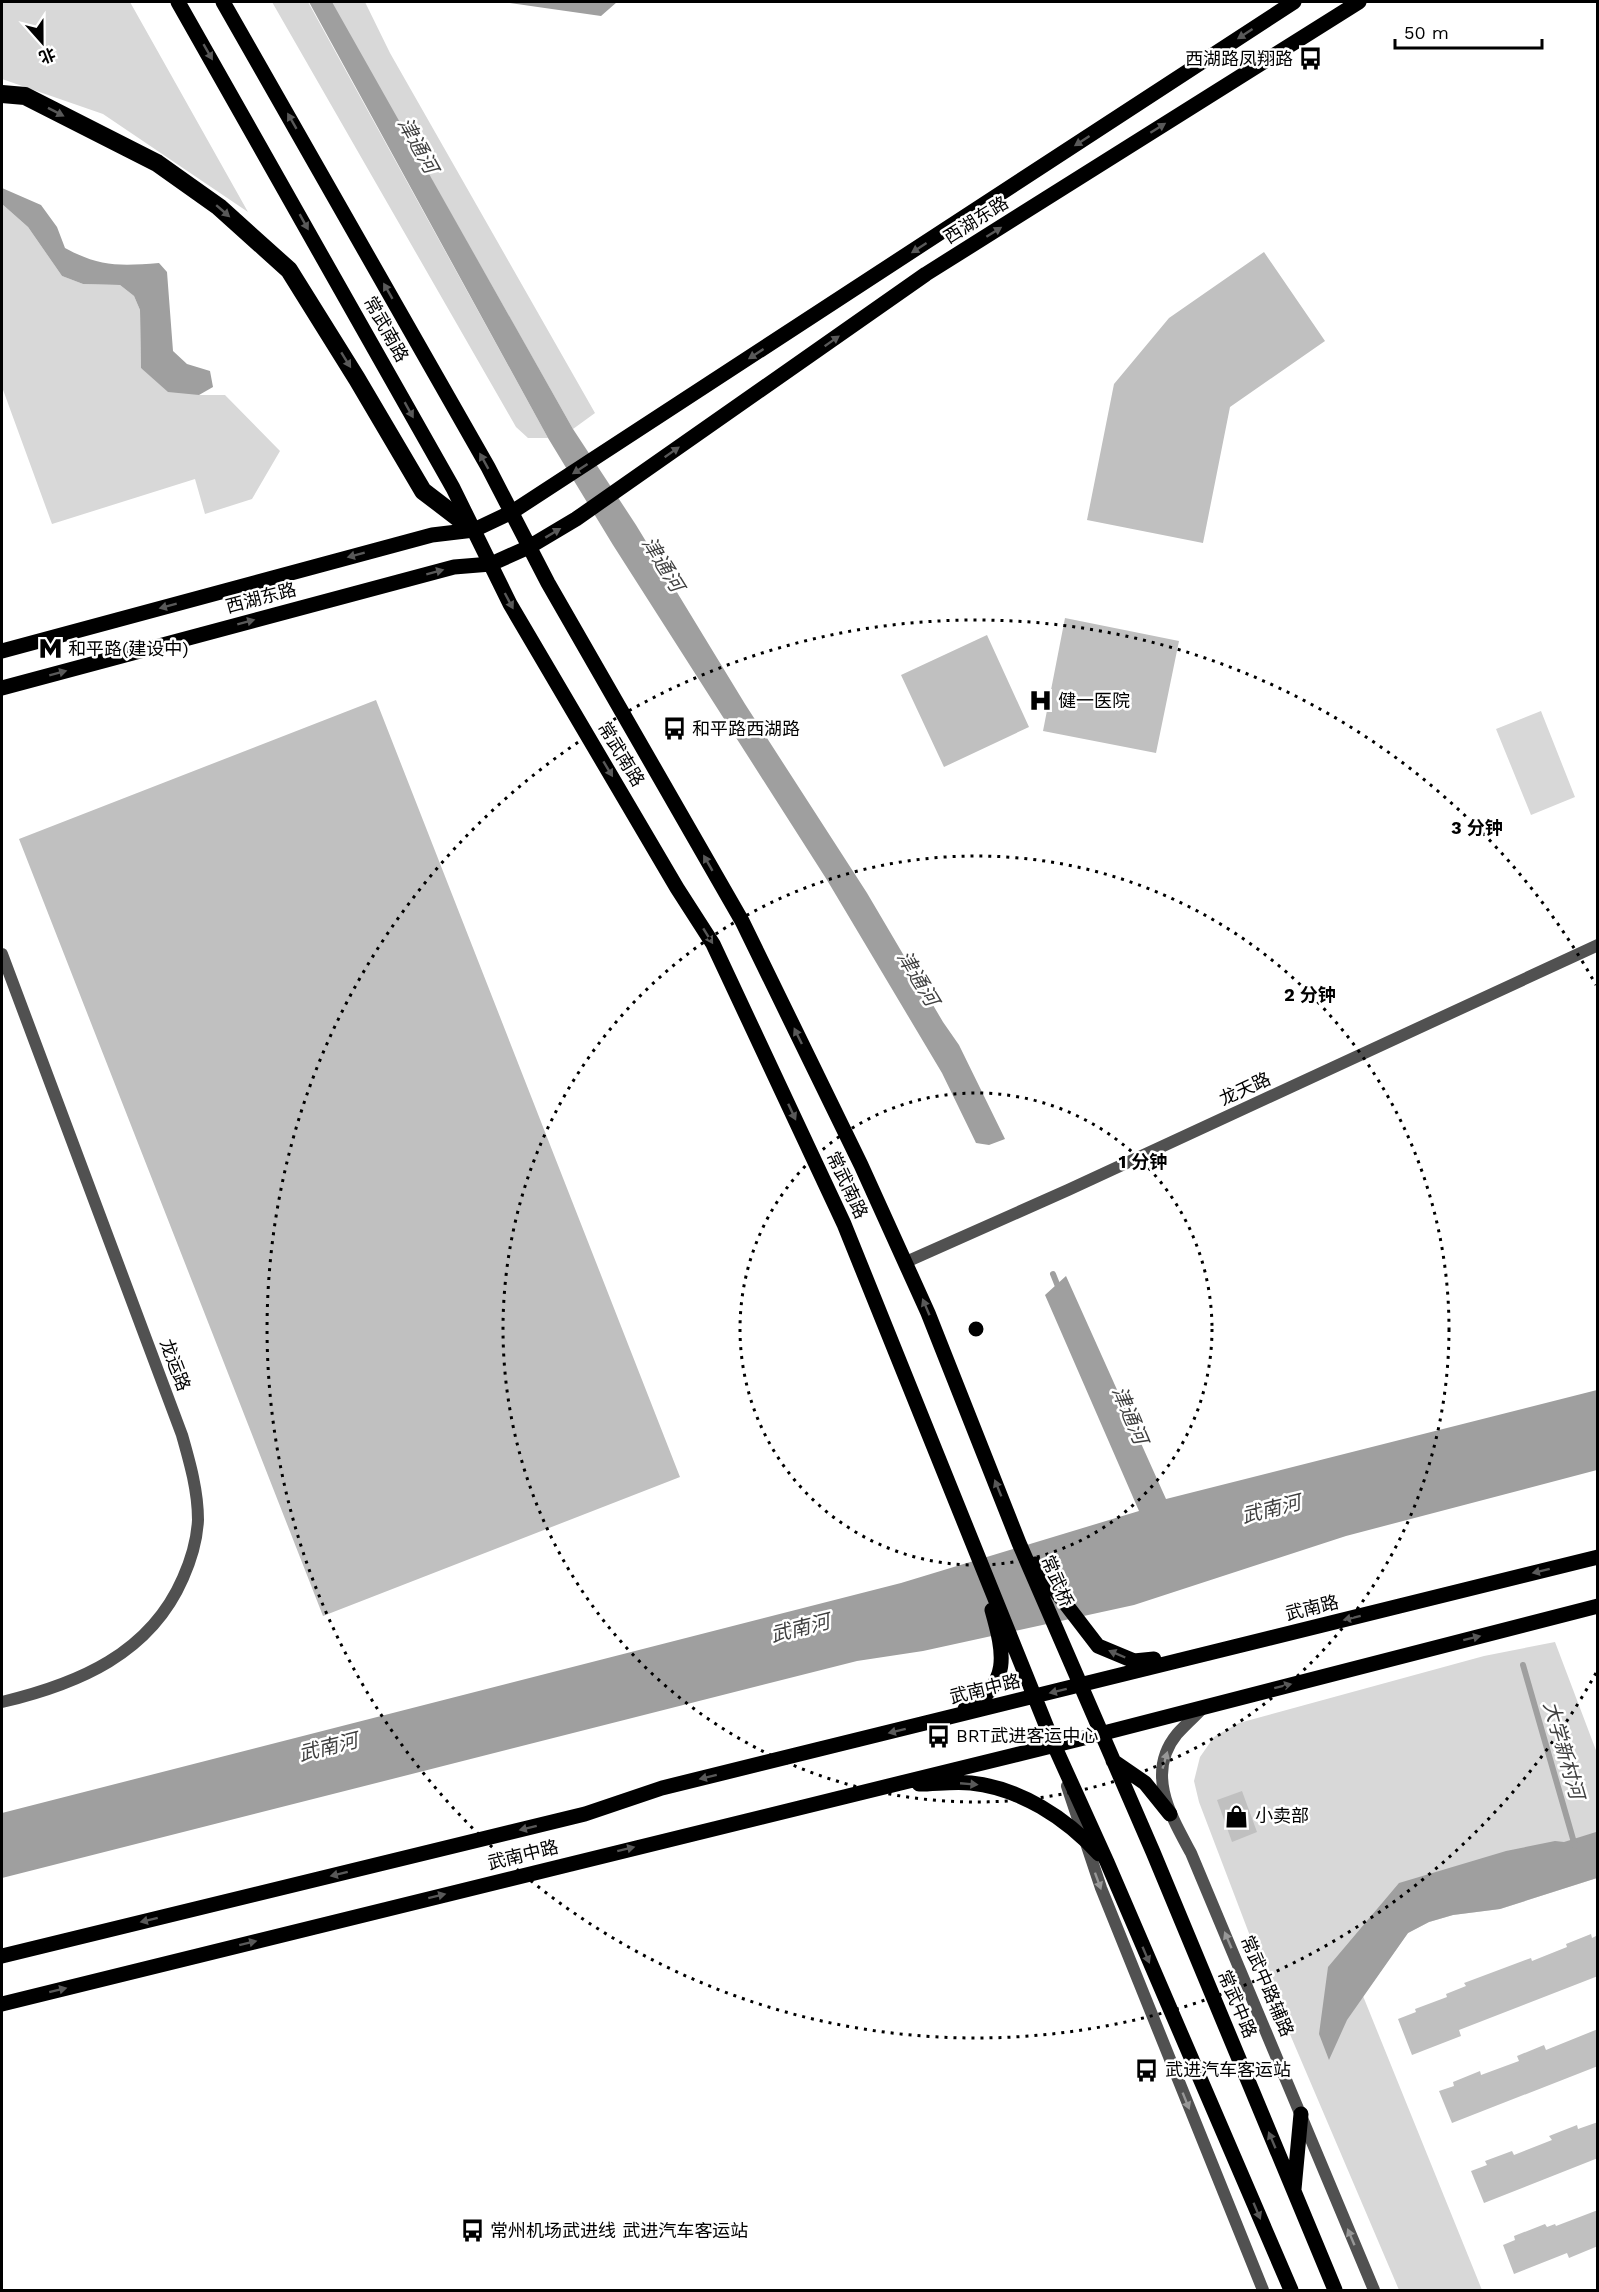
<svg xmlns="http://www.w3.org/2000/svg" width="1599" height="2292" viewBox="0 0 1599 2292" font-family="'Work Sans','Noto Sans SC',sans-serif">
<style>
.green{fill:#d8d8d8}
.water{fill:#9f9f9f}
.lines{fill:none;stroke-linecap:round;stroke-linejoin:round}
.stream{stroke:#9f9f9f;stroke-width:6}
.building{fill:#c0c0c0}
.minor{stroke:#515151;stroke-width:12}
.tertiary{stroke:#515151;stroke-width:12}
.primary{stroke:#000;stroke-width:15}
.motorway{stroke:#000;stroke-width:18}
.oneway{fill:#595959}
.oneway2{fill:#979797}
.ring{fill:none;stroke:#000;stroke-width:3;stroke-dasharray:3 6}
.labels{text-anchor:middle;stroke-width:5;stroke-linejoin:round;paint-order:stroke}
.poi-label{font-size:18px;fill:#000;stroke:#fff;text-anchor:start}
.street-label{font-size:18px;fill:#000;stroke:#fff}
.water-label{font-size:20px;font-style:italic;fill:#404040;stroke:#fff}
.centre{fill:#000;stroke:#fff;stroke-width:3}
.ring-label{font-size:18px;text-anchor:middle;font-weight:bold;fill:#000;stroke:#fff;stroke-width:5;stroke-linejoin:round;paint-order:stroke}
</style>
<rect width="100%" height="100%" fill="#fff"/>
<path class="green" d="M2,2H130L248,212L103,114L2,79Z
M272,2H308L548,438H528L516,427Z
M331,2H365L390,53L595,413L573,429Z
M2,204L28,227L62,276L83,284L120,285L134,296L140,310L141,368L199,395H225L280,451L252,499L205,514L195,479L52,524L2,387Z
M1541,711L1575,797L1531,815L1496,729Z
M1555,1642L1597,1753V1878L1500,1909L1453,1915L1429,1922L1408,1933L1363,1996L1482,2290H1399L1266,1978L1199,1802L1194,1781L1200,1757L1214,1737L1239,1723L1484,1656Z"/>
<path class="water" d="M309,2H332L573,429L636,525L745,704L867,893L943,1022L959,1045L1005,1139L989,1145L976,1143L942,1073L827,880L613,545L548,438Z
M502,2H617L601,16Z
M2,188L41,205L57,227L65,248C100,267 120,266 159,263L167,272L173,351L187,364L210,371L213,387L199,395L168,392L141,368L140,310L134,296L120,285L83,284L62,276L28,227L2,204Z
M1066,1276L1166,1499L1597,1390V1470L1346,1536L1134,1605L923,1651L857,1661L2,1878V1813L901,1583L1139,1511L1045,1295Z
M1596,1832L1597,1878L1500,1909L1453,1915L1429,1922L1408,1933L1347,2020L1329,2060L1319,2034L1328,1967L1399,1883L1506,1851L1555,1841L1564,1842Z"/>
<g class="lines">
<path class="stream" d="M1053,1274L1059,1289
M1523,1665L1575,1846"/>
</g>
<path class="building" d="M1264,252L1325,341L1230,407L1203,543L1087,520L1114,384L1169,318Z
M1065,618L1179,641L1156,753L1043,731Z
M987,635L1029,727L944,767L901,675Z
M376,700L680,1477L323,1616L19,839Z
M1242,1791L1257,1832L1232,1842L1217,1800Z
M1591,1934L1592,1938L1598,1935V1976L1459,2030L1461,2036L1412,2055L1398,2019L1416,2012L1415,2009L1447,1997L1446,1994L1466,1986L1464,1983L1531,1958L1532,1961L1567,1947L1566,1944Z
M1598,2029V2066L1452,2123L1439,2091L1454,2086L1453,2082L1480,2071L1481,2075L1519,2061L1517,2056L1544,2045L1546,2050Z
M1598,2122V2158L1484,2203L1471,2171L1487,2165L1485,2161L1512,2151L1514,2155L1552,2140L1549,2136L1577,2125L1578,2129Z
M1598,2210V2246L1569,2258L1567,2253L1514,2274L1503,2245L1515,2240L1514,2236L1545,2224L1547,2227L1555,2224L1556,2226Z"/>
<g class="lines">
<path class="minor" d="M2,954L182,1435C190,1463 198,1491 198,1520C197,1540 191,1560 183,1578C150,1654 78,1684 2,1702"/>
<path class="tertiary" d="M906,1262L1068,1190L1598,945
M1203,1708C1195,1716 1185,1725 1177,1734C1145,1773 1171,1816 1191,1853L1374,2290
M1067,1786L1101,1888L1263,2290"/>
<path class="primary" d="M178,2L453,488L510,604L677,888L713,944L844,1224L1054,1745L1107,1862L1291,2290
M223,2L488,467L548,583L742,921L861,1165L928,1313L1019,1543L1153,1852L1335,2290
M2,651L432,535L474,530L512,512L1294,2
M2,688L454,567L491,564L529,547L576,519L926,274L1359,2
M1035,1564L1098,1646L1134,1661L1154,1659
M965,1709C1012,1685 1004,1653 992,1610
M1113,1761L1145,1783L1170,1814
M919,1784C936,1784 954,1781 971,1783C1020,1788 1066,1818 1099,1854
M2,1956L585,1814L662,1788L1598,1557
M2,2004L1100,1734L1598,1606
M1294,2189L1301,2114"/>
<path class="motorway" d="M2,94L25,96L157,163L219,207L289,270L357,379L423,491L474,530"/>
</g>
<defs><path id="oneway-solid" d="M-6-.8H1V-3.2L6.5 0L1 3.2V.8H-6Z" transform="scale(1.5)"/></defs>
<g class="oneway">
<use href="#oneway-solid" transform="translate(1245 34) rotate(147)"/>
<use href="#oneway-solid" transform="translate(208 52) rotate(60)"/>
<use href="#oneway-solid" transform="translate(56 112) rotate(27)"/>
<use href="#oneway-solid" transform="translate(292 121) rotate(-120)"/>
<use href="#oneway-solid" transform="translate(1158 128) rotate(-32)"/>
<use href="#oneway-solid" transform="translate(1082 141) rotate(147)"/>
<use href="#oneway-solid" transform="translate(223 211) rotate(41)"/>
<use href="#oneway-solid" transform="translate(304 222) rotate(61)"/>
<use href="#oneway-solid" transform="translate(994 232) rotate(-32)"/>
<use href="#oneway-solid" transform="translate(919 248) rotate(147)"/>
<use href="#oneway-solid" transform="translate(388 291) rotate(-120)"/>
<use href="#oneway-solid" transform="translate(832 341) rotate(-35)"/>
<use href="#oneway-solid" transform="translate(756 354) rotate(147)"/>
<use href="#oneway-solid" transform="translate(346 360) rotate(58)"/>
<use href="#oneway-solid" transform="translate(409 410) rotate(61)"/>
<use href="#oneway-solid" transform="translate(672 452) rotate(-35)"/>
<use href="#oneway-solid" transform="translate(484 461) rotate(-119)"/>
<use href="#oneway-solid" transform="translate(580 469) rotate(147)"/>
<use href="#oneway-solid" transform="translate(553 533) rotate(-31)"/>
<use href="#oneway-solid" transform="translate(356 555) rotate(165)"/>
<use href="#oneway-solid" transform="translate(435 572) rotate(-15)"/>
<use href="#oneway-solid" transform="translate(509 601) rotate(62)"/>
<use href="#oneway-solid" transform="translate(168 606) rotate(165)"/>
<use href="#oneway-solid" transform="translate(246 622) rotate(-15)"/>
<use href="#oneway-solid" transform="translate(58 673) rotate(-15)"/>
<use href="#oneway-solid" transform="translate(608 769) rotate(59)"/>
<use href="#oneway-solid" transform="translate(708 863) rotate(-120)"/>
<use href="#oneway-solid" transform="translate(708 936) rotate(58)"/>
<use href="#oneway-solid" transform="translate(798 1036) rotate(-116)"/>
<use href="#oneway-solid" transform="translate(792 1112) rotate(65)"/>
<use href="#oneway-solid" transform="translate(926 1307) rotate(-113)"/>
<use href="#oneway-solid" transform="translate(998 1488) rotate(-112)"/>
<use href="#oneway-solid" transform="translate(1541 1571) rotate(166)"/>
<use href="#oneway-solid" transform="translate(1352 1618) rotate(166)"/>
<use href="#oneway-solid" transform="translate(1472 1638) rotate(-14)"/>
<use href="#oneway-solid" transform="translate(1117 1654) rotate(-157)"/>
<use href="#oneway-solid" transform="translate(1283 1686) rotate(-14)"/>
<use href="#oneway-solid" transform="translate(1058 1691) rotate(166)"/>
<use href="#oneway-solid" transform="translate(897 1731) rotate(166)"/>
<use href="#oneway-solid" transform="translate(708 1777) rotate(166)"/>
<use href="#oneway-solid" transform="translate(969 1784) rotate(5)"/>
<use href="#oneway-solid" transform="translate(528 1828) rotate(166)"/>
<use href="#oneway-solid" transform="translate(626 1849) rotate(-14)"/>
<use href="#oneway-solid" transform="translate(339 1874) rotate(166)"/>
<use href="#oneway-solid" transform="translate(437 1896) rotate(-14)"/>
<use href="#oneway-solid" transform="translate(149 1920) rotate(166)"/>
<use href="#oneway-solid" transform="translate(248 1943) rotate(-14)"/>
<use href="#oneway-solid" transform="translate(1146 1955) rotate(67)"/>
<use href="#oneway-solid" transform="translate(58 1990) rotate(-14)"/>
<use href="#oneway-solid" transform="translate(1272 2140) rotate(-113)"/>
<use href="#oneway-solid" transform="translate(1257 2211) rotate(67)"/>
</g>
<g class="oneway2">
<use href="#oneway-solid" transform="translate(1165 1760) rotate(-74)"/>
<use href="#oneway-solid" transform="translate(1098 1881) rotate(70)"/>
<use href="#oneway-solid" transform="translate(1228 1940) rotate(-113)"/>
<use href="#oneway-solid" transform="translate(1186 2101) rotate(68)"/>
<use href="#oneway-solid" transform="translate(1351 2237) rotate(-113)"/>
</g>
<g class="ring">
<circle cx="976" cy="1329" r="236"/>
<circle cx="976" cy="1329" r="473"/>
<path d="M1596 1673A709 709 0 1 1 1596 985"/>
</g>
<defs>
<symbol id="bus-bare" viewBox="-9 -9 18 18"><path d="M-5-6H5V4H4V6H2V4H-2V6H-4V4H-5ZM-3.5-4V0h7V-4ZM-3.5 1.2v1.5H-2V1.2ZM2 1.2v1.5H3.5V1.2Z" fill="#000" stroke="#fff" stroke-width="2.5" paint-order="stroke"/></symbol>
<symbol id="metro-bare" viewBox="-9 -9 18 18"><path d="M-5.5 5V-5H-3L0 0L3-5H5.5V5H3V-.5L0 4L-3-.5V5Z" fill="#000" stroke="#fff" stroke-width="2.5" paint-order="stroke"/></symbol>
<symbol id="hospital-bare" viewBox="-9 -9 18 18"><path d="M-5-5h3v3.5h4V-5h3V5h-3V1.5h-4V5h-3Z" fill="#000" stroke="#fff" stroke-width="2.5" paint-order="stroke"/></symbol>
<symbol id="shop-bare" viewBox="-9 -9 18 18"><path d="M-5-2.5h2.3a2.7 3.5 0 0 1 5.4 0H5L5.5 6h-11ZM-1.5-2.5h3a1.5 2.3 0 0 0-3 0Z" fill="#000" stroke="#fff" stroke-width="2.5" paint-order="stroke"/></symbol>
</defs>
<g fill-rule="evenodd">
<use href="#bus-bare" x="1294" y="42" width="33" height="33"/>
<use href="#metro-bare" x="34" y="632" width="33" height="33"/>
<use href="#hospital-bare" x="1024" y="684" width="33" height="33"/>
<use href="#bus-bare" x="658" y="712" width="33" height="33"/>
<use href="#bus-bare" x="922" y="1720" width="33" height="33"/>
<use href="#shop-bare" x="1220" y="1800" width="33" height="33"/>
<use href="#bus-bare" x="1130" y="2054" width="33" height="33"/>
<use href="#bus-bare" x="456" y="2214" width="33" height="33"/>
</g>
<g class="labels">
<g class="poi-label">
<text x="1293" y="65" text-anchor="end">西湖路凤翔路</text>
<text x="68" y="655">和平路(建设中)</text>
<text x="1058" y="707">健一医院</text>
<text x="692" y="735">和平路西湖路</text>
<text x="956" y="1742">BRT武进客运中心</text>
<text x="1255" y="1822">小卖部</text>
<text x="1165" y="2076">武进汽车客运站</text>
<text x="490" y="2237">常州机场武进线 武进汽车客运站</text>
</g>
<g class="street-label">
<text transform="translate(976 220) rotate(-32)" y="6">西湖东路</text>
<text transform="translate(386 329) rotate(61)" y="6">常武南路</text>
<text transform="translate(261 598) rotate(-15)" y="6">西湖东路</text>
<text transform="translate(621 754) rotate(59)" y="6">常武南路</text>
<text transform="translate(1245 1089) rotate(-25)" y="6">龙天路</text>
<text transform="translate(847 1185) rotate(65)" y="6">常武南路</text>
<text transform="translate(175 1365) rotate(69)" y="6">龙运路</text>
<text transform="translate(1057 1581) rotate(67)" y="6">常武桥</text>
<text transform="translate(1312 1608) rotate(-14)" y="6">武南路</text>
<text transform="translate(985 1689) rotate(-14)" y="6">武南中路</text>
<text transform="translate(523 1855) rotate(-14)" y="6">武南中路</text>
<text transform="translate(1267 1986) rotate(67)" y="6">常武中路辅路</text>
<text transform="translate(1237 2004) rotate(67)" y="6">常武中路</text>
</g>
<g class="water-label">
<text transform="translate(418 145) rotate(61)" y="7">津通河</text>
<text transform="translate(663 564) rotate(58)" y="7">津通河</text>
<text transform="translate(918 978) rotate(59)" y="7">津通河</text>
<text transform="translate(1130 1415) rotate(67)" y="7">津通河</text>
<text transform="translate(1271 1509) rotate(-14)" y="7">武南河</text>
<text transform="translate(800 1628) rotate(-14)" y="7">武南河</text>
<text transform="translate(328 1747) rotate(-14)" y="7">武南河</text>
<text transform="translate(1564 1750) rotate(74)" y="7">大学新村河</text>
</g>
</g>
<circle cx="976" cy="1329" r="9" class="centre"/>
<g class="ring-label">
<text x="1477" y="834">3 分钟</text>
<text x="1310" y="1001">2 分钟</text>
<text x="1143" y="1168">1 分钟</text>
</g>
<rect width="1599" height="2292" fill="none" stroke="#000000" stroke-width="6"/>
<g transform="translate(42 42) rotate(159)" stroke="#ffffff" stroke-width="4.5" paint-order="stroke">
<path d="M0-4.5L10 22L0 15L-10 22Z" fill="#000000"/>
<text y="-9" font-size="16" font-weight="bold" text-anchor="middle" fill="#000000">北</text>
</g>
<path d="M1395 39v9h147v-9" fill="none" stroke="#000000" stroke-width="3"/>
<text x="1404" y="39" font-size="18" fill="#000000" stroke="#ffffff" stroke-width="4.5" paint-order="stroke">50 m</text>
</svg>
